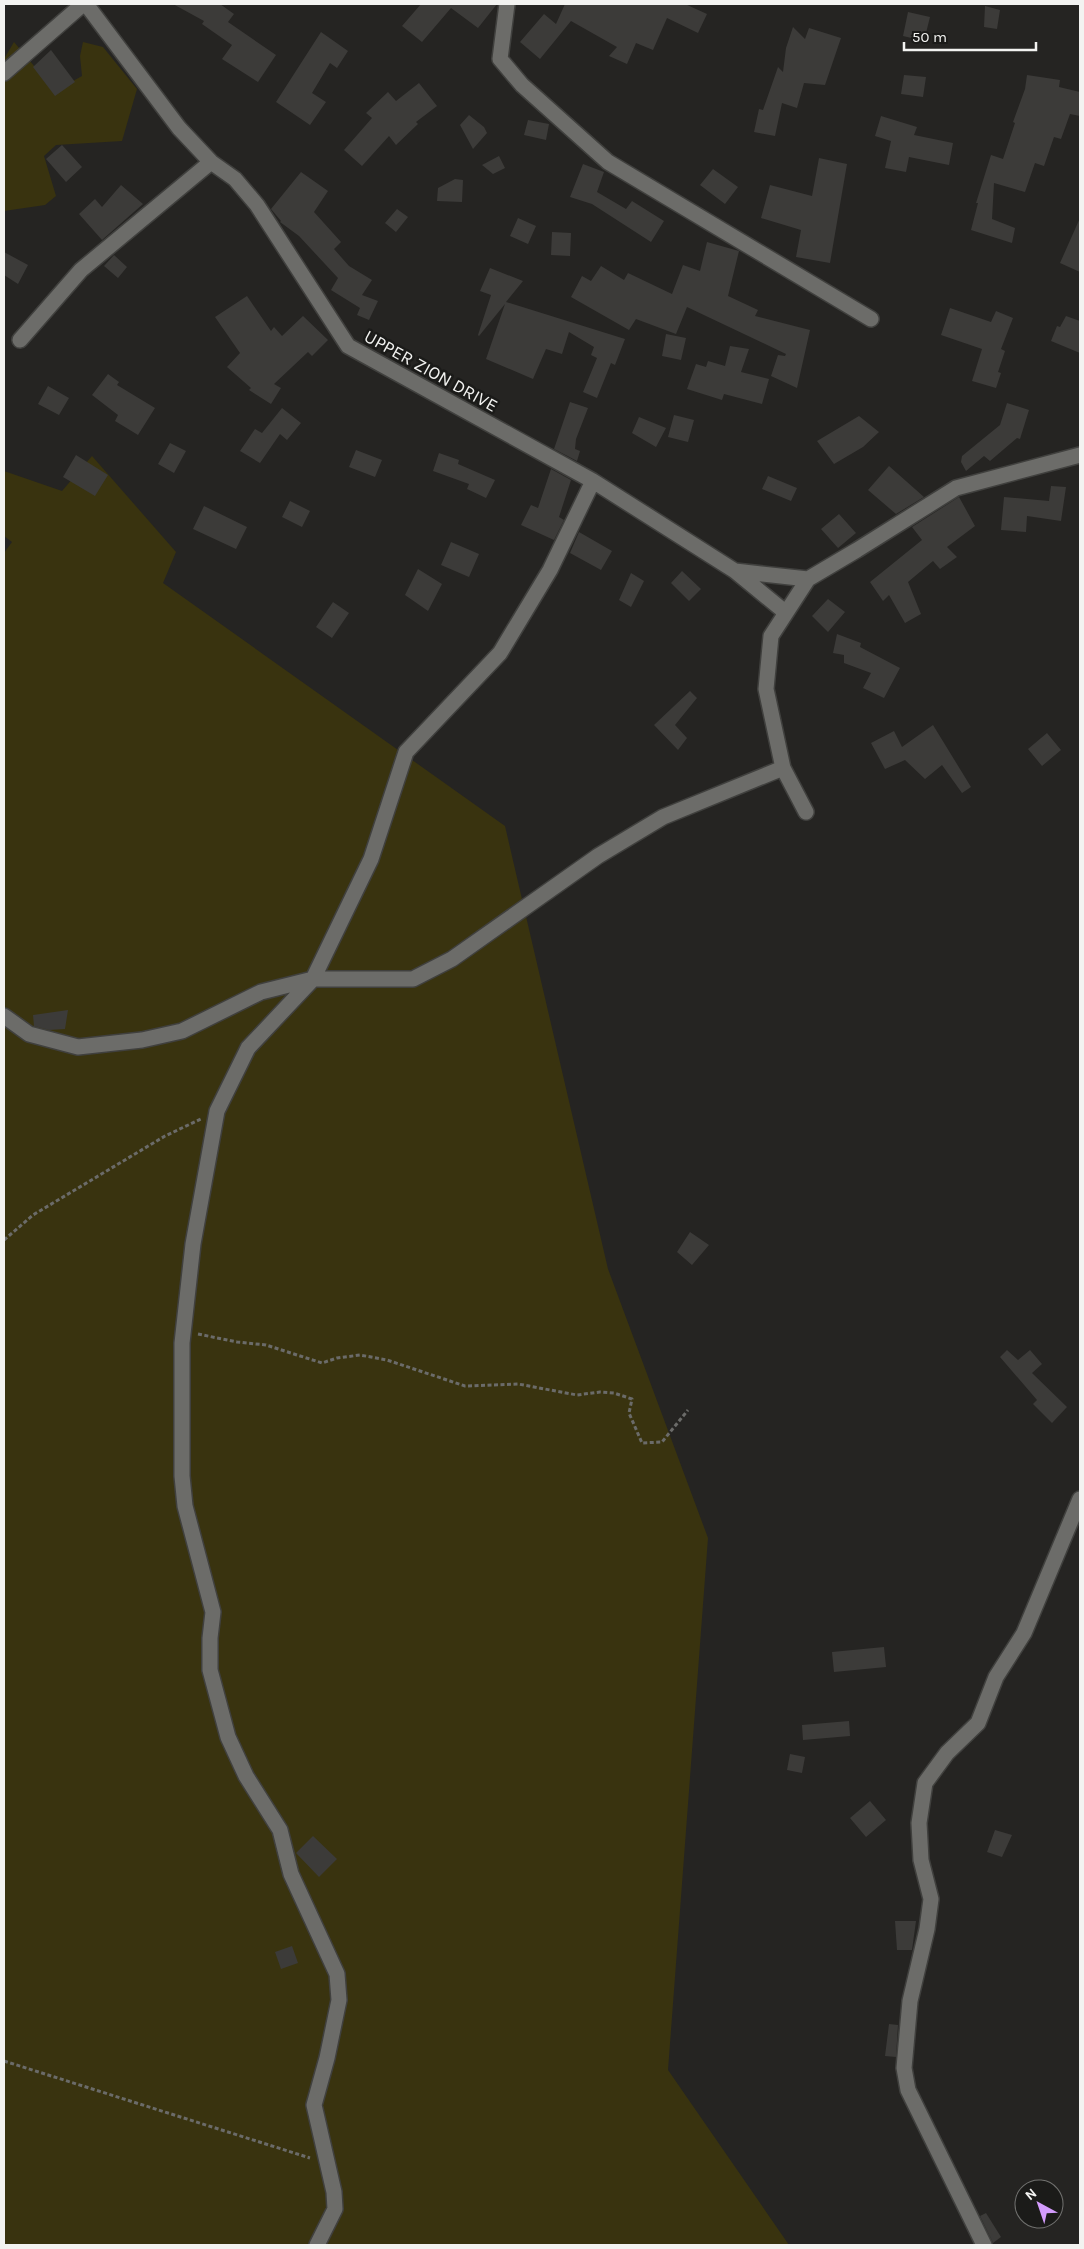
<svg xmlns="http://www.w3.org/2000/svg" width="1084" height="2249" viewBox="0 0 1084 2249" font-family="Karla,sans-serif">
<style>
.green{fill:#39330f}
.building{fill:#3c3b39}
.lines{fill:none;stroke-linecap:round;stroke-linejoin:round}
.street-casing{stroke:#40403e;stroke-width:18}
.path{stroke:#6b6b69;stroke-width:3;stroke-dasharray:4 2.5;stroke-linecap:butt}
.street{stroke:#6c6c69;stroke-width:15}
.labels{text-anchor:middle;stroke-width:5;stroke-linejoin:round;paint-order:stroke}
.street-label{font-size:18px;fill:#f3f3f1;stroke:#1b1b19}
</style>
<rect width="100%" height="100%" fill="#252422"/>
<path class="green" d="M14,42L55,91L82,76L80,56L83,42L103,47L137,89L122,141L56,145L44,156L56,196L45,205L4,211V59Z
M92,456L176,552L163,583L505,826L608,1269L708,1538L668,2070L789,2245H4V553L12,542L4,536V471L62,491Z"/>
<path class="building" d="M173,4H220L234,14L228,22L276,55L258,82L222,59L232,45L202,24L204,21Z
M421,4H497L478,28L451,8L422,42L402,26Z
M565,4H685L707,14L698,33L667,18L653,50L636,43L627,64L609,56L617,47L571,21L540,59L520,42L544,14L556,24Z
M985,6L1000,10L997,29L984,27Z
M908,12L930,17L924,41L903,36Z
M793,27L805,39L809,28L841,38L825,85L804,83L797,108L782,103L775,136L754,132L759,109L763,110L778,67L783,72L786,48Z
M321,32L348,51L337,68L330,63L312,93L326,102L310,125L276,102Z
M51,50L75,82L55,96L33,67Z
M904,75L926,77L923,97L901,94Z
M1027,75L1060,80L1059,87L1080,92V116L1070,114L1061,139L1054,137L1044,166L1035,163L1025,192L994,183L992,219L1015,228L1012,243L971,230L978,203H976L991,155L1003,159L1015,123L1013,122L1025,89Z
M419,83L437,106L416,122L418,124L396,145L389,136L362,166L344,150L372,118L366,113L388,92L396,101Z
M469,115L484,127L487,133L473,149L460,125Z
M881,116L917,127L914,135L953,143L949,165L909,157L906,172L885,168L891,141L875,136Z
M528,120L549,124L546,140L524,135Z
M62,145L82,167L66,182L46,159Z
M499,156L505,168L493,174L482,165Z
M819,158L847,164L830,263L796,257L801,230L761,218L770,185L812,196Z
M583,164L604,172L597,192L626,209L632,201L664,221L651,242L592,204L570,197Z
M713,169L738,187L725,204L700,185Z
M301,172L328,191L314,212L341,242L334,249L349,266L372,280L362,295L378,301L369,320L357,315L360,308L331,290L338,278L299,236L280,222L281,221L271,209Z
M455,179L463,180L462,202L437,201L438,188Z
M121,185L143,204L102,240L79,214L95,199L102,207Z
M397,209L408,217L396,232L385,223Z
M518,218L536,226L528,244L510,236Z
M1080,218V272L1060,263Z
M552,232L571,233L570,256L551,255Z
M707,242L739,251L728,296L758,310L755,316L810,330L797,388L771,376L778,355L785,356L786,354L687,307L676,334L636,319L629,330L571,297L582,276L591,281L601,266L624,280L628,273L672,294L683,265L700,271Z
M4,252L28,265L18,284L4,275Z
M114,255L127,267L118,278L104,266Z
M490,268L523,281L506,302L625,339L615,365L611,363L597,398L583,392L597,358L591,355L594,347L569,332L562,354L546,349L533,379L486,359L505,304L479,336L478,335L491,295L480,291Z
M247,296L271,331L274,327L282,336L303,316L328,340L312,356L308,352L274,384L281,388L271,404L249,390L251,388L227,367L240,353L215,317Z
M950,308L991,322L996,311L1013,318L1001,349L1005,351L998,372L1001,373L996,388L972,381L982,349L941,335Z
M1066,316L1080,321V353L1051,341L1057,326L1060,327Z
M666,334L686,338L681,360L662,356Z
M730,346L749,349L741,372L769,379L762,404L724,394L722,400L687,389L696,364L706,367L708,361L725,366Z
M108,374L119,382L117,385L155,408L138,435L115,421L118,415L92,395Z
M48,386L69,398L59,415L38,404Z
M570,402L588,408L576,439L575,449L580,451L577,461L554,449Z
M1007,403L1029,410L1020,439L1017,438L990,461L984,456L966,471L961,462L962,456L1000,425Z
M282,408L301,423L287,440L280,434L260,463L240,451L255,429L262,433Z
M674,415L694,420L688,442L668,437Z
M859,416L879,432L863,447L834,464L817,441Z
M639,417L666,428L656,447L632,433Z
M170,443L186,451L174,473L158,464Z
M356,450L382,460L375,477L349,467Z
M439,453L459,460L458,464L495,480L486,498L467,489L469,484L433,471Z
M76,455L108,475L95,496L63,477Z
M889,466L924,497L896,514L868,490Z
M551,469L571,480L559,517L564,520L554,540L521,525L531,505L538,508Z
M768,476L797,488L791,501L762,489Z
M1051,486L1066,487L1061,521L1027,516L1026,532L1001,530L1004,497L1049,501Z
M959,497L975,526L947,547L957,557L940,569L933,561L908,582L921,614L905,623L889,595L883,601L870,582L922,540L912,527Z
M290,501L310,511L302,527L282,517Z
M204,506L247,527L236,549L193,529Z
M839,514L856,533L838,548L821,529Z
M579,532L612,551L601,570L570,553Z
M451,542L479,554L469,577L441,565Z
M418,569L442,584L428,611L405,595Z
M682,571L701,589L689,601L671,583Z
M631,573L644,581L631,607L619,600Z
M828,599L845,612L828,632L812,616Z
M333,602L349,613L332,638L316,627Z
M837,634L861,643L860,647L900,668L884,698L863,688L871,673L844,663V655L833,653Z
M690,691L697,698L675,725L687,738L678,750L654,725Z
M933,725L971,787L962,793L942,765L925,779L905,760L885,769L871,743L894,731L902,747Z
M1047,733L1061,750L1042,766L1028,749Z
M68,1010L65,1029L49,1030L34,1026L33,1015Z
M690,1232L709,1245L692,1265L677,1252Z
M1007,1350L1018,1360L1030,1350L1042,1364L1032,1373L1067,1407L1052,1423L1033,1404L1037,1400L1000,1357Z
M884,1647L886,1667L834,1672L832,1652Z
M849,1721L850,1736L803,1740L802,1725Z
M790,1754L805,1757L802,1773L787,1770Z
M870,1801L886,1820L866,1837L850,1818Z
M995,1830L1012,1835L1002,1857L987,1852Z
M313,1836L337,1859L319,1877L296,1853Z
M895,1921H916L912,1950H897Z
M292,1946L298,1963L281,1969L275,1952Z
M889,2024L898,2025L896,2057L885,2056Z
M986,2213L1001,2237L993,2243L980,2216Z"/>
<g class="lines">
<defs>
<path id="street" d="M86,4L179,128L211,162L235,179L257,205L348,346L593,481L735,571L785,612
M507,4L500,59L522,85L608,162L871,319
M4,73L83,4
M20,340L81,270L211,162
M735,571L808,579
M806,812L783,768L766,689L771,636L808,579L857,550L956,488L1080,455
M4,1016L29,1034L78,1047L142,1040L182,1031L261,992L313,979H413L452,959L598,856L663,817L783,768
M317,2245L335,2209L334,2192L314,2105L327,2058L339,2000L337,1974L291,1874L280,1830L246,1776L228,1737L210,1670V1638L213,1612L185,1506L182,1476V1343L193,1244L217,1111L248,1048L313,979L371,859L406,752L500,653L550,570L593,481
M984,2245L908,2090L904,2068L910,2001L927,1929L931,1899L921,1860L919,1823L925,1783L947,1753L978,1723L996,1677L1024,1633L1080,1499"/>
</defs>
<use href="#street" class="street-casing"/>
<path class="path" d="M4,1240L33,1215L165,1136L201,1119
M198,1334L237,1342L266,1345L322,1363L337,1358L360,1355L387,1360L465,1386L518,1384L577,1395L600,1392L614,1393L632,1399L629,1413L642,1443L662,1442L688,1410
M4,2061L310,2158"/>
<use href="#street" class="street"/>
</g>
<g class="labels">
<g class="street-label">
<text transform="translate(431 371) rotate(29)" y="6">UPPER ZION DRIVE</text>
</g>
</g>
<rect width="1084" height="2249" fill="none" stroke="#f3f3f1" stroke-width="10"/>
<g transform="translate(1039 2204) rotate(320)"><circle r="24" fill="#1b1b19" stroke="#71716f"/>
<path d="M0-4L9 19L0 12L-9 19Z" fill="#d39cfc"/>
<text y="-8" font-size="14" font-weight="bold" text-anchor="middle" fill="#f3f3f1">N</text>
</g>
<path d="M904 42v8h132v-8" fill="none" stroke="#f3f3f1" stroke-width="2.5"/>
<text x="912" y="42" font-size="15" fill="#f3f3f1" stroke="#1b1b19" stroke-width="4" paint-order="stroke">50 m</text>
</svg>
